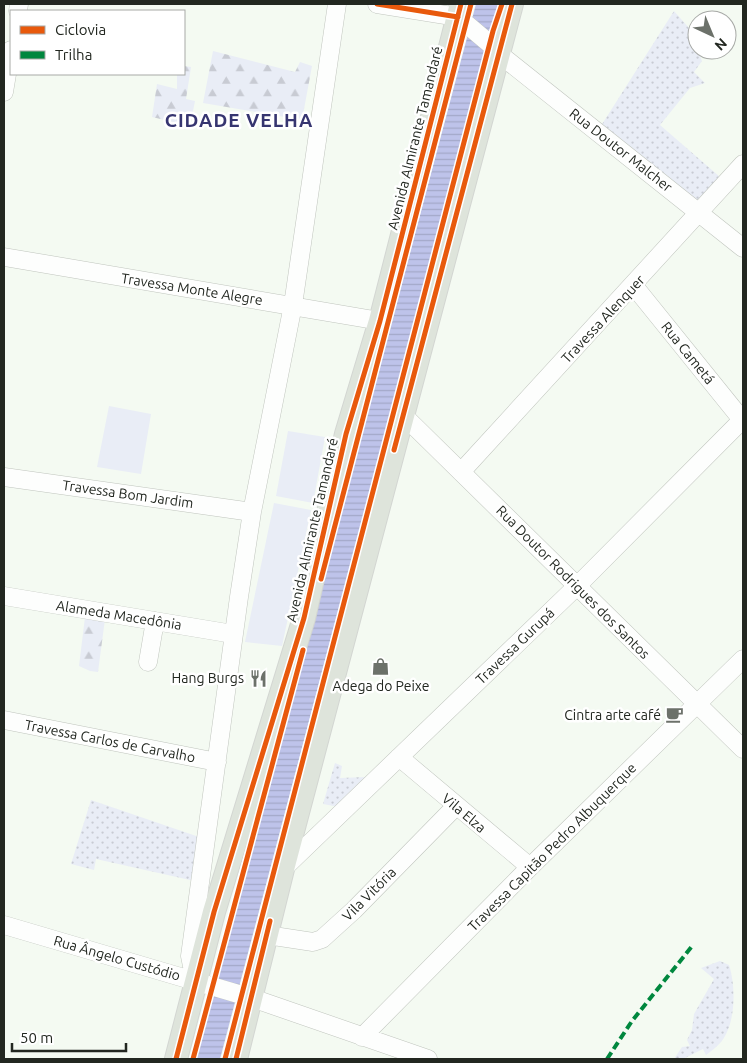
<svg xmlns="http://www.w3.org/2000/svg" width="747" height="1063" viewBox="0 0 747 1063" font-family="Ubuntu,sans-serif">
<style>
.grass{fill:url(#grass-dots)}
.forest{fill:url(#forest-firs)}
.pitch{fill:#e9edf6}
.water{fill:url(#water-rules)}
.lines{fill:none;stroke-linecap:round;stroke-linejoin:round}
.minor-casing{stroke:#c0c5be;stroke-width:19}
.major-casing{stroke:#d3d6d2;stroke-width:24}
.minor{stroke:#fdfefd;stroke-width:18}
.major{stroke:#dee4db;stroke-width:22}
.quiet{stroke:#00873e;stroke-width:4;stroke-dasharray:8 4;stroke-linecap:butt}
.cycleway-casing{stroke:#fff;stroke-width:8}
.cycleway{stroke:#e8590c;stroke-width:5}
.labels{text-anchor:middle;stroke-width:5;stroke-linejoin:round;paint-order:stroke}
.street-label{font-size:14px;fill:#222720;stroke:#fff}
.poi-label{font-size:14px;fill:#222720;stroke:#fff;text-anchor:end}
.district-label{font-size:19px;font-weight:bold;letter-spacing:1px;fill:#363570;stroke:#fff}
</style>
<defs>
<pattern id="grass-dots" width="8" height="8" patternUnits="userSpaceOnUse" patternTransform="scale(1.25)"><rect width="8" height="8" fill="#e9edf6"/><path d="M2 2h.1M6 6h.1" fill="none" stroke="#c8cbd3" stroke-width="1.8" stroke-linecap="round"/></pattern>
<pattern id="forest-firs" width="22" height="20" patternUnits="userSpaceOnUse" patternTransform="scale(1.25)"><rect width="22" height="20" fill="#e9edf6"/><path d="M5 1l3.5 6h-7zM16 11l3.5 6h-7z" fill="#c8cbd3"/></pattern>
<pattern id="water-rules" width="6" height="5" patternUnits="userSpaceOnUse" patternTransform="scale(1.25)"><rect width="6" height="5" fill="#bec3ea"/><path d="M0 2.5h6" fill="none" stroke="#a3a8c8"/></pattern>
</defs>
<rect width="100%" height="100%" fill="#f4faf2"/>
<path class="grass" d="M674,11L689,28L702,61L694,72L705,83L690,88L660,125L720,177L694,206L599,129Z
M335,763L342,766L340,778L367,777L339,807L323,804Z
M91,800L202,838L199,882L96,859L94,870L71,864Z
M720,961L729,965C736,986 736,1024 721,1042C717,1047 711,1051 706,1055L703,1049L683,1059H674L682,1047L690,1046L687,1040L692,1030L694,1014L714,979L701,968Z"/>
<path class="forest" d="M213,51L295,72L300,62L312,66L302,120L203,103Z
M184,66L191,67L186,99L195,101L190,126L152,117L157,84L177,89V74H184Z
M85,617L105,619L98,672L90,671L79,666Z"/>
<path class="pitch" d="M109,406L151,414L141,474L97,467Z
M288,431L325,437L313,503L276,496Z
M274,503L311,510L282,646L245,642Z"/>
<path class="water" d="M476,4H498L220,1059H196Z"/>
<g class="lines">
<defs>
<path id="minor" d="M377,4L458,17L490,44L498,53L743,248
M18,11L19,4
M4,92L11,50
M4,257L380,321
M634,286L743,421
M403,415L743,749
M461,472L743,164
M4,477L252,512
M4,596L233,634
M148,662L155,621
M4,720L217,762
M399,757L530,867
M283,869L577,586L743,419
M4,925L252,998L428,1059
M267,935L313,942L322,939L354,910L455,807
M195,981L190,956L239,597L252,512L293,305L337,4
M362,1037L530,867L743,659"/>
<path id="major" d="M176,1059L214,912L304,618L346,434L380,321L461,4
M236,1059L283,869L512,4"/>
</defs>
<use href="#minor" class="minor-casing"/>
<use href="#major" class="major-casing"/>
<use href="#minor" class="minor"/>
<use href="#major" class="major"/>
<path class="quiet" d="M607,1059L632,1021L693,945"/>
<defs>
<path id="cycleway" d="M377,4L458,17
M394,450L512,4
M321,579L471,4
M176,1059L214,912L304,618L346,434L380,321L461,4
M193,1059L303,650
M225,1059L493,31L502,4
M236,1059L270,921"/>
</defs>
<use href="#cycleway" class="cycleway-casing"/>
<use href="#cycleway" class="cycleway"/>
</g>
<defs>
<symbol id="shop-bare" viewBox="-9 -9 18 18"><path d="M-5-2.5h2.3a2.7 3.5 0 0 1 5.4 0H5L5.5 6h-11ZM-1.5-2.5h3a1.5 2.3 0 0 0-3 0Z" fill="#6c716a" stroke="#fff" stroke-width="2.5" paint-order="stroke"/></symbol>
<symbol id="restaurant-bare" viewBox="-9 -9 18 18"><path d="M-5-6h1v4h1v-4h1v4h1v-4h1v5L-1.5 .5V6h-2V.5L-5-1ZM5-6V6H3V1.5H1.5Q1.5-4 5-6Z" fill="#6c716a" stroke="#fff" stroke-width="2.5" paint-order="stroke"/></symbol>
<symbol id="cafe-bare" viewBox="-9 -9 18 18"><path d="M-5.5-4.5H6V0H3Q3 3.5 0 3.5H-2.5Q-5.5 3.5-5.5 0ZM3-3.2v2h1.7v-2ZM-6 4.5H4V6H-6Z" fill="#6c716a" stroke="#fff" stroke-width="2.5" paint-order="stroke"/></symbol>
</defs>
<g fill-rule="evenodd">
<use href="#shop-bare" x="368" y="654" width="25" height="25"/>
<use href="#restaurant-bare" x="246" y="666" width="25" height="25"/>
<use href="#cafe-bare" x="662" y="702" width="25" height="25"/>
</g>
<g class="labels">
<g class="street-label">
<text transform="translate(415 138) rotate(-76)" y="5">Avenida Almirante Tamandaré</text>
<text transform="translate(621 150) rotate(38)" y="5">Rua Doutor Malcher</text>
<text transform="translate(192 289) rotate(9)" y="5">Travessa Monte Alegre</text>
<text transform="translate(603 319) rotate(-47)" y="5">Travessa Alenquer</text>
<text transform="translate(688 353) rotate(51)" y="5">Rua Cametá</text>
<text transform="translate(128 494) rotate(8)" y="5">Travessa Bom Jardim</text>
<text transform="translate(312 530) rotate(-77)" y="5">Avenida Almirante Tamandaré</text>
<text transform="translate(573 582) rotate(45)" y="5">Rua Doutor Rodrigues dos Santos</text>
<text transform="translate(119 615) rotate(9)" y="5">Alameda Macedônia</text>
<text transform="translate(515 646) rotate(-44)" y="5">Travessa Gurupá</text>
<text transform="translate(110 741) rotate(11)" y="5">Travessa Carlos de Carvalho</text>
<text transform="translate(464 813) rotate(40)" y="5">Vila Elza</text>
<text transform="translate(552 847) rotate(-45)" y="5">Travessa Capitão Pedro Albuquerque</text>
<text transform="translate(369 894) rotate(-45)" y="5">Vila Vitória</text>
<text transform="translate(117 958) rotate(16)" y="5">Rua Ângelo Custódio</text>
</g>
<g class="poi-label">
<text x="244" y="683">Hang Burgs</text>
<text x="381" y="691" text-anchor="middle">Adega do Peixe</text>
<text x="661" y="720">Cintra arte café</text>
</g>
<g class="district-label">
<text x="239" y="127">CIDADE VELHA</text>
</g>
</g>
<rect width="747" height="1063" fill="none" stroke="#222720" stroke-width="10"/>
<rect x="10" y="10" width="175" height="65" fill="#ffffff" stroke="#a7a9a6"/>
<rect x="20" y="26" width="25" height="8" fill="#e8590c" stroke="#a7a9a6"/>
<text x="55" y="35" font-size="15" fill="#222720">Ciclovia</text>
<rect x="20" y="51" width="25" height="8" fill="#00873e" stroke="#a7a9a6"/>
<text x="55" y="60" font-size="15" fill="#222720">Trilha</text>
<g transform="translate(712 35) rotate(136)"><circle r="24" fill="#ffffff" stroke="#a7a9a6"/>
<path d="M0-4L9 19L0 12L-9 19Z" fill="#6c716a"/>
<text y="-8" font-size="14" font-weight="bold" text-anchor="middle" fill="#222720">N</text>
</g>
<path d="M12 1043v8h114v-8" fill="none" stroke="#222720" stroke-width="2.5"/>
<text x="20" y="1043" font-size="15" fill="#222720" stroke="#ffffff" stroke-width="4" paint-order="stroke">50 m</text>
</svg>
